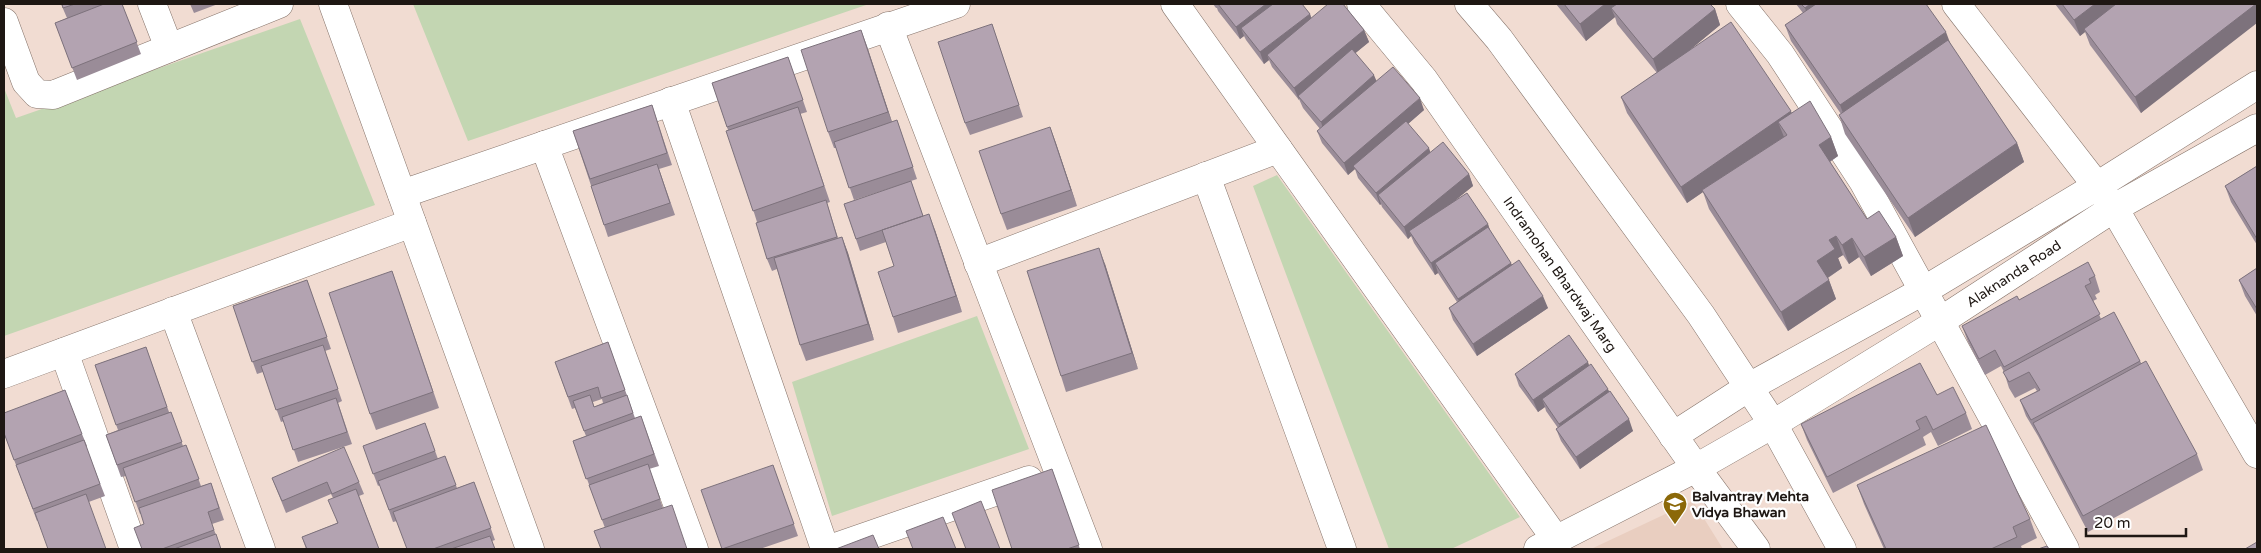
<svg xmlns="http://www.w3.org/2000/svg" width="2261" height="553" viewBox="0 0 2261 553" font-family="'Varela Round',sans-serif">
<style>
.built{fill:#e9cec0}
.green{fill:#c3d6b2}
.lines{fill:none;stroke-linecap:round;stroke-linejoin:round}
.minor-casing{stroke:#86746b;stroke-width:29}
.minor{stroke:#fff;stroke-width:28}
.wall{fill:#9a8c98;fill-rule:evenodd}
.shaded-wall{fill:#7d727c}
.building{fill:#b3a3b1;stroke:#7d727c}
.labels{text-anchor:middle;stroke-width:4.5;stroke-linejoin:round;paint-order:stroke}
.street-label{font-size:14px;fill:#1e1713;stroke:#fff}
.poi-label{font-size:14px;font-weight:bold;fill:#1e1713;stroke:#fff;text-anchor:start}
</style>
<rect width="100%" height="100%" fill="#f1dcd2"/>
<path class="built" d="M1693,501L1723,549H1591Z"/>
<path class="green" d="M413,4H869L468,141Z
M300,19L375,205L4,336V88L16,118Z
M1277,175L1520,517L1451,549H1389L1253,186Z
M977,316L1029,449L832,516L792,382Z"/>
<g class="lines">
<defs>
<g id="minor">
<path d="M152,4L169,48"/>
<path d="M333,4L530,549"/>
<path d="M1175,4L1557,541"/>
<path id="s1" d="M1361,4L1424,80L1696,468L1756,549"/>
<path d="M1469,4L1499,39L1701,315L1773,424L1842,549"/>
<path d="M1740,4L1780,54L1863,181L2065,549"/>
<path d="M1956,4L2114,208L2257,454"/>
<path d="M4,22L26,82L37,94L53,95L279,4"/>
<path d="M888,26L1088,549"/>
<path d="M671,101L825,549"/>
<path d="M544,145L694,549"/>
<path d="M1206,176L1342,549"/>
<path d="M402,194L956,4"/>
<path d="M978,263L1278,149"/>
<path d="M173,311L261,549"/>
<path d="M64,352L134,549"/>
<path d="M4,374L412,223"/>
<path d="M1673,436L1749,387L1923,291L2097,186L2257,85"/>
<path d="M830,549L1029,480"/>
<path id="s2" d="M1538,549L1696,468L1773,424L1939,322L2114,208L2257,128"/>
</g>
</defs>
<use href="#minor" class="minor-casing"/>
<use href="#minor" class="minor"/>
</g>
<path class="wall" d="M61,4H122L141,54L77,80L55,23L67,18Z
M190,4H218L194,13Z
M1213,4H1302L1310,14L1311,18L1364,30L1369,42L1355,53L1376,81L1424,110L1408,124L1430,153L1469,174L1473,186L1456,199L1488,224L1489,230L1512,265L1548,308L1477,356L1453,320L1449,308L1457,302L1438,273L1435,275L1414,243L1411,236L1408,239L1382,207L1381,204L1380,205L1358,178L1355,169L1348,175L1322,143L1317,131L1320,129L1303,108L1299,99V100L1272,67L1269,60L1264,64L1246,40L1244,36L1240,39L1218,11L1217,8H1216Z
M1556,4H1710L1715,9L1720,25L1689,50L1831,137L1838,156L1830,162L1867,219L1896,237L1903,256L1871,276L1859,257L1849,264L1843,255L1838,258L1842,268L1828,278L1836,299L1788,331L1709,209L1703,192L1687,203L1627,113L1621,97L1657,73L1617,24L1615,17L1586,41Z
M1796,4H1926L1949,43L2017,143L2024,162L1915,237L1845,134L1839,115L1841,114L1791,41L1785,25L1803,13Z
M2055,4H2257L2141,113L2090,45L2085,32L2080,36Z
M992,24L1023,117L970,135L965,123Z
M861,30L892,122L897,120L917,179L911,181L923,216L935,230L962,312L898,333L893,317L894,266L886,242L860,251L844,204L906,183L854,200L836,148H834L828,132Z
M788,57L807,112L800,114L830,202L827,203L838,238L842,237L848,253L874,340L806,361L800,345L777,269L772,271L767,259L757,222L728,130L712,83Z
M652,105L672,165L659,169L675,215L608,237L573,131Z
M1050,127L1077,206L1007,230L1001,214Z
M2257,166V245L2231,202L2225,186Z
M1105,264L1138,369L1066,392L1061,376Z
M2257,268V316L2245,296L2239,280Z
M392,271L439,408L376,430L370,414Z
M2095,276L2100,292L2095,295L2097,299L2093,301L2101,319L2140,361L2197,454L2203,470L2088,532L2038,436L2026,416L2020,400L2037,391L2035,388L2015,398L2009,388L2004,372L2001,366L1985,375L1968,342L1962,326L2019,300Z
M307,280L331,349L325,351L342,401L338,403L352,444L298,462L284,421L281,422L263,372L257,374L233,306Z
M608,342L635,418L641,416L659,466L649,469L663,508L605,528L573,441L586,436L575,408L572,409L555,362ZM602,399L603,403L594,407L593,402Z
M146,347L169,412H171L183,446L186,445L201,486L211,483L224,520L212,524L221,549H142L144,524L141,514H140L126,476L121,477L106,435L118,430L95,365Z
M1589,366L1609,391L1633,431L1580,469L1561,441L1556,429L1558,428L1546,411L1545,407L1538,412L1519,386L1515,374Z
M1937,395L1966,413L1972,429L1938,446L1931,432L1923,437L1926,445L1833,493L1807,440L1801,424Z
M425,423L438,459L445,456L457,488L474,482L495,540L492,541L495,549H407L397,521L393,522L380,485L378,486L363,446Z
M4,433L82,434L87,446L86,447L105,496L37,521Z
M773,465L798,536L760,549H722Z
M1052,469L1080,549H1012Z
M272,478L359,482L364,494L359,496L379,549H306L302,537L337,523L333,498L331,494L286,513Z
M1857,485L2030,519L2037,538L2021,546L2022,549H1884L1864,504Z"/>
<path class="shaded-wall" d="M1266,4H1286L1241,28L1244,36L1240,39L1236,27Z
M1605,4H1631L1611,8L1615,17L1586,41L1580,24Z
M1810,4H1829L1809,20L1805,8Z
M2095,4H2122L2084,29L2085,32L2080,36L2074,20Z
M2256,4H2257V23L2141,113L2135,97Z
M1715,9L1720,25L1659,76L1653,59Z
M1310,14L1314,26L1267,55L1269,60L1264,64L1260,52Z
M861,30L867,46L894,128L888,112Z
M1364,30L1369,42L1300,99L1298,96L1299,99V100L1294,88Z
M1946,32L1952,48L1846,121L1840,105Z
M1374,75L1379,87L1325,135L1321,122Z
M1420,98L1424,110L1356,169L1353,166L1355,169L1348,175L1344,163Z
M1791,111L1797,128L1778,122L1784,137L1702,190L1703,192L1687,203L1681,187Z
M1050,127L1056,143L1077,206L1071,190Z
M1831,137L1838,156L1826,164L1819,145Z
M2017,143L2024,162L1915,237L1908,218Z
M1429,148L1433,160L1378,195L1381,204L1380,205L1376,193Z
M1469,174L1473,186L1412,236L1409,231L1411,236L1408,239L1404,227Z
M929,214L935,230L962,312L956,296Z
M1488,224L1492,236L1435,263L1438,273L1435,275L1431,263Z
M1836,236L1843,255L1838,258L1842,268L1824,280L1817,261L1829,240Z
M842,237L848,253L874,340L868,324Z
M1896,237L1903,256L1871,276L1864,257Z
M1852,238L1859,257L1849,264L1842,245Z
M1099,248L1105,264L1138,369L1132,353Z
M1511,263L1516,275L1463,311L1458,299Z
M1829,280L1836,299L1788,331L1781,312Z
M1543,296L1548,308L1477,356L1473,344Z
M1588,362L1592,374L1542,399L1545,407L1538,412L1533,400Z
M1608,389L1612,401L1563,436L1559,424Z
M1629,419L1633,431L1580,469L1576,457Z"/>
<path class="building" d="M62,4H75L63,8Z
M104,4H122L137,42L72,68L55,23Z
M1218,4H1266L1236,27Z
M1273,4H1302L1310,14L1260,52L1241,28Z
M1328,4H1343L1364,30L1294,88L1267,55Z
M1564,4H1605L1580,24Z
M1617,4H1710L1715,9L1653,59L1611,8Z
M1801,4H1810L1805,8Z
M1816,4H1926L1946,32L1840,105L1785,25Z
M2062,4H2095L2074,20Z
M2116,4H2256L2135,97L2084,29Z
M1731,22L1791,111L1681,187L1621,97Z
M992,24L1019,105L965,123L938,42Z
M861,30L888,112L828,132L801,50Z
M1948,40L2017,143L1908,218L1839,115Z
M1352,49L1374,75L1321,122L1298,96Z
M788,57L803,100L727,127L712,83Z
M1393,67L1420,98L1344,163L1317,131Z
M1810,101L1831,137L1819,145L1867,219L1879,211L1896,237L1864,257L1852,238L1842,245L1836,236L1829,240L1835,249L1817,261L1829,280L1781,312L1702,190L1787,135L1778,122Z
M652,105L667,153L590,179L573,131Z
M798,107L824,186L753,211L726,131Z
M897,120L913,167L849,188L834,142Z
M1406,121L1429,148L1376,193L1353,166Z
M1050,127L1071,190L1001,214L979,151Z
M1443,142L1469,174L1404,227L1378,195Z
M657,164L670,203L604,225L591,186Z
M2257,166V239L2225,186Z
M911,181L923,216L856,239L844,204Z
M1467,193L1488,224L1431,263L1409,231Z
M826,200L837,237L767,259L756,223Z
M929,214L956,296L893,317L878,272L894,266L882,230Z
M1488,227L1511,263L1458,299L1435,263Z
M842,237L868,324L800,345L774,258Z
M1099,248L1132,353L1061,376L1027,271Z
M1519,260L1543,296L1473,344L1449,308Z
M2088,262L2095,276L2089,279L2091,283L2085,286L2100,314L2004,367L1995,350L1979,359L1962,326L2017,296L2019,300Z
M2257,268V309L2239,280Z
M392,271L433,392L370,414L329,293Z
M307,280L327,337L252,362L233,306Z
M2114,312L2140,361L2031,420L2020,400L2040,390L2029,372L2009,382L2003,372Z
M1569,335L1588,362L1533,400L1515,374Z
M608,342L625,390L601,398L598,387L568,397L555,362Z
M323,345L338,389L276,410L261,366Z
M146,347L167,407L116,425L95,365Z
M2146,361L2197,454L2083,516L2033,423Z
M1920,363L1937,395L1953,387L1966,413L1933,430L1926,416L1916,421L1920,429L1827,477L1801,424Z
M1591,364L1608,389L1559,424L1542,399Z
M65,390L82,434L14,460L4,433V413Z
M1610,391L1629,419L1576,457L1556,429Z
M590,395L594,407L627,395L633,413L584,431L573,401Z
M336,398L347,432L293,450L282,417Z
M171,412L182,442L117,465L106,435Z
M641,416L654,454L586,479L573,441Z
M425,423L435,451L373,474L363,446Z
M1986,425L2030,519L2013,527L2017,537L1991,549H1886L1857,485Z
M84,440L100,484L33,509L16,465Z
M186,445L199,479L135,502L123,468Z
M344,447L359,482L332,494L327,482L282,501L272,478Z
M445,456L456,485L389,510L378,481Z
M648,464L660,499L602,520L589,485Z
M773,465L794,524L722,549L701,490Z
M1052,469L1079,545L1067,549H1012L992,490Z
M474,482L491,528L433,549H407L393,512Z
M211,483L219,508L208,512L214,530L162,549H142L134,528L144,524L139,508Z
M356,489L379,549H307L302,537L338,523L328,500Z
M86,494L106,549H48L35,513Z
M981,501L1000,549H966L952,513Z
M672,505L687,549H601L594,531Z
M943,517L956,549H913L906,531Z
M216,534L221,549H174Z
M873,535L879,549H836Z
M490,536L495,549H451Z
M2257,542V549H2245Z
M2047,546L2049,549H2038Z"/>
<defs>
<symbol id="school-pin" viewBox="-11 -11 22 30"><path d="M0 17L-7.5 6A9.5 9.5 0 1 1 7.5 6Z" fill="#8b6808" stroke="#fff"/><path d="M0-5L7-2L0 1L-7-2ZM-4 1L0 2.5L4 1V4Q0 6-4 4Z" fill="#fff"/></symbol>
</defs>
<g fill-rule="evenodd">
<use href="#school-pin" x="1661" y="490" width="28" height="38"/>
</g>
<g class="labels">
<g class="street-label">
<text dy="5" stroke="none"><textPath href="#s2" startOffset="550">Alaknanda Road</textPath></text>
<text dy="5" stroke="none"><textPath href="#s1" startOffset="336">Indramohan Bhardwaj Marg</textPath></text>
</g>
<g class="poi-label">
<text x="1692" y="501">Balvantray Mehta<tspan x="1692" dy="16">Vidya Bhawan</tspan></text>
</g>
</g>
<rect width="2261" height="553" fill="none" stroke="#1e1713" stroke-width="10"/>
<path d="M2086 528v8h100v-8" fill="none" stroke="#1e1713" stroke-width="2.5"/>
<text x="2094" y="528" font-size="15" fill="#1e1713" stroke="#ffffff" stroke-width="4" paint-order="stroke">20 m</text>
</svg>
